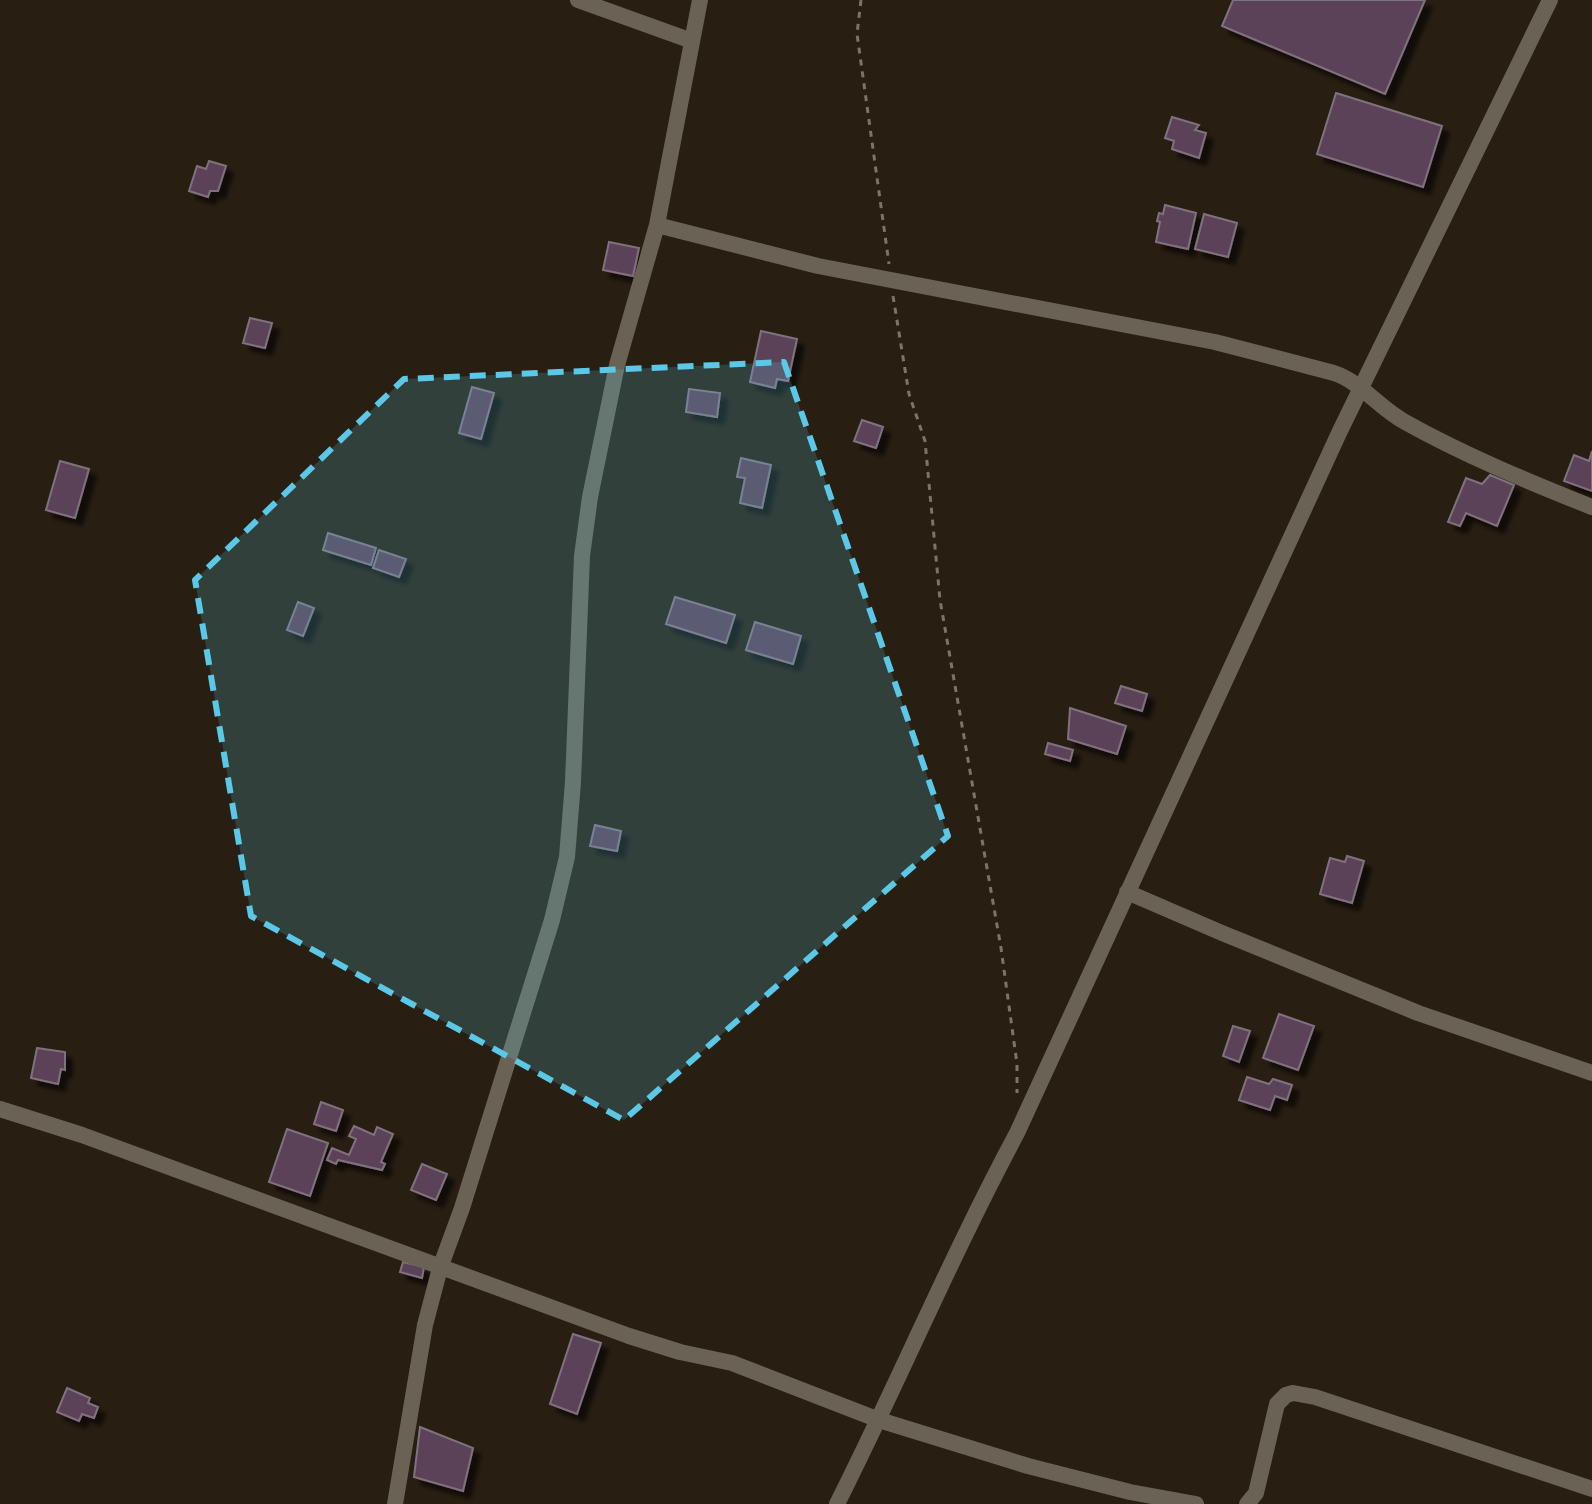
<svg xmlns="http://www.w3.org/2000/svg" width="1592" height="1504" viewBox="0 0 1592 1504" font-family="Mulish,sans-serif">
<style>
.building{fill:#5b4259;stroke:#80717e;stroke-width:2;filter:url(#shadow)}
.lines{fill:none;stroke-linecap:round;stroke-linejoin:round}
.path{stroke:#7c7369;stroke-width:3;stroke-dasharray:6 6;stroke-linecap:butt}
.street{stroke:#6a6355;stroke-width:16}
.marked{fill:#5ac8e6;fill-opacity:0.2;stroke:#5ac8e6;stroke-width:6;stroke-dasharray:16 10;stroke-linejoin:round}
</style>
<defs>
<filter id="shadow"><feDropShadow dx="7" dy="7" stdDeviation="2" flood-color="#0009"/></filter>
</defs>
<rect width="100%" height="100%" fill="#291e12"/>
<path class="building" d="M1233,0H1425L1385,94L1222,26Z
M1336,93L1442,126L1423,187L1317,154Z
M1172,117L1199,125L1195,130L1206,133L1199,158L1172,149L1174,141L1165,138Z
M209,161L226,166L218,191H210L208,197L189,191L197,166L206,169Z
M1165,205L1196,213L1188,249L1156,242L1160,222L1157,221L1159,213L1163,214Z
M1204,214L1237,223L1228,257L1195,249Z
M609,242L639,248L633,276L603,270Z
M250,318L272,323L265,348L243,343Z
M761,331L797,339L788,381L777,379L775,388L750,382Z
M472,387L494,393L481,439L459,433Z
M689,389L720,393L717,417L686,412Z
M862,420L883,427L876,448L854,441Z
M1592,451V491L1564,481L1574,455L1589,461Z
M741,458L771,465L762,508L740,503L745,478L737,477Z
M60,461L89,469L75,518L46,510Z
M1490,475L1514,485L1497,526L1466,513L1460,526L1448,522L1466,478L1482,484Z
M328,533L376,548L371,565L323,550Z
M379,550L406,559L399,577L373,568Z
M675,597L735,615L726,643L666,624Z
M298,602L314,608L303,636L287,630Z
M755,622L801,636L793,664L746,650Z
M1121,686L1147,694L1142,711L1115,703Z
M1070,708L1126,726L1117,754L1068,739Z
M1048,743L1073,750L1070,761L1045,754Z
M595,825L621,831L617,851L590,846Z
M1347,856L1364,861L1352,903L1320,894L1330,858L1345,862Z
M1279,1014L1314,1026L1298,1070L1263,1058Z
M1233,1026L1250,1031L1239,1062L1223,1056Z
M37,1048L65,1052V1070L61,1069L58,1084L31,1078Z
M1247,1077L1269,1084L1273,1079L1292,1085L1287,1100L1275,1096L1270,1110L1239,1100Z
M321,1102L343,1110L336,1131L314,1124Z
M354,1126L374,1135L377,1127L393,1134L381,1162L385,1164L382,1170L338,1160L336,1164L327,1160L332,1148L349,1155L356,1139L349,1136Z
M287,1129L328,1143L310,1196L269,1182Z
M422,1164L447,1174L436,1200L411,1190Z
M403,1262L424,1267L422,1278L400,1272Z
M573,1334L601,1343L577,1414L550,1404Z
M67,1388L90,1398L88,1403L98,1407L94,1418L82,1414L79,1421L57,1412Z
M420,1427L473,1448L463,1491L414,1477Z"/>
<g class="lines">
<path class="path" d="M861,0L857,34L889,264
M893,296L909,394L925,441L940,600L1001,948L1017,1064V1093"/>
<path class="street" d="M578,0L692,41
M657,225L818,266L1215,342L1334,373C1361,382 1379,408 1405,422C1464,455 1529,482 1592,507
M1127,892L1222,933L1418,1013L1592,1073
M0,1109L82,1135L629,1336L680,1352L732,1363L879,1420L1028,1466L1130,1492L1196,1504
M395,1504L425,1325L440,1268L462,1208L552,920L567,857L573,782L582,556L590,497L617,365L657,225L700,0
M837,1504C899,1381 952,1254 1017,1133L1339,433L1550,0
M1247,1504L1256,1493L1277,1404L1286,1395L1293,1393L1315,1397L1592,1489"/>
</g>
<path class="marked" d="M784,362L948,836L624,1120L251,916L195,580L404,379Z"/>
</svg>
